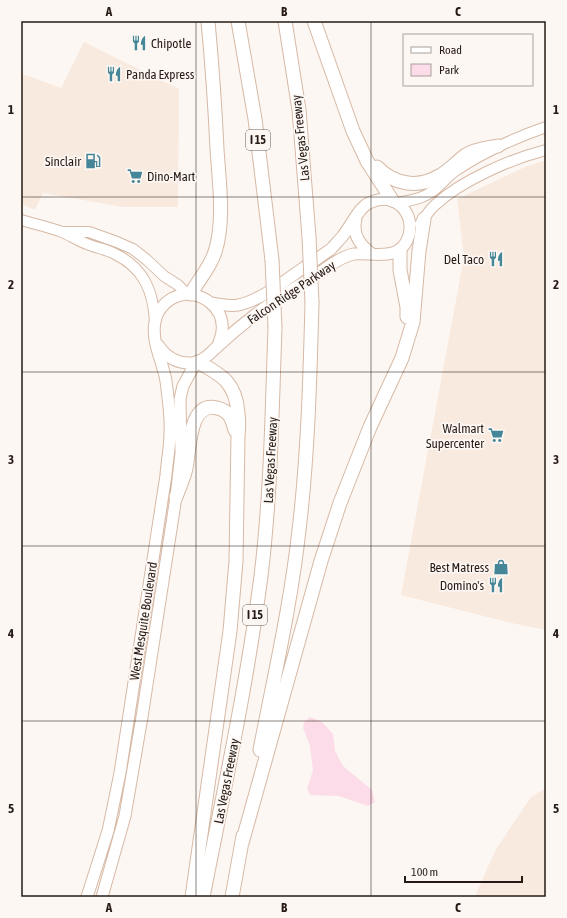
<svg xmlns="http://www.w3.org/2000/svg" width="567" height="918" viewBox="0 0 567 918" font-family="'Asap Condensed',sans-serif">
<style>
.built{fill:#f9eae0}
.green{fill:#fcdce8}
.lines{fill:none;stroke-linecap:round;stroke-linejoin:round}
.secondary-casing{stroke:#d6b9a5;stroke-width:12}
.primary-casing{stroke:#d6b9a5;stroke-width:13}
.highway-casing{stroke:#d6b9a5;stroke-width:15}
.secondary{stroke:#fff;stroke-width:10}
.primary{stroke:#fff;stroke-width:11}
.highway{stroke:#fff;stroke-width:13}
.highway-bridge-casing{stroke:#d6b9a5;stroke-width:15;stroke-linecap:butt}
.highway-bridge{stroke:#fff;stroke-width:13}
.grid{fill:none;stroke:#261b14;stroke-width:1;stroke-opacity:0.55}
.labels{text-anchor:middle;stroke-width:3.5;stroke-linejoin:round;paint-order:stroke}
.shield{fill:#fdf7f3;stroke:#665d57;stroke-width:1}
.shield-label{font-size:12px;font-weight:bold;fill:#261b14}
.poi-label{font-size:13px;fill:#261b14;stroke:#fdf7f3;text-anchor:end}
.street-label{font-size:13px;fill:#261b14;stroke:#fdf7f3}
.neatline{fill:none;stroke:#261b14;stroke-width:1.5}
.grid-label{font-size:13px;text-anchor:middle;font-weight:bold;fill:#261b14}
</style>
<rect width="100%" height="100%" fill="#fdf7f3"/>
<path class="built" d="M84,42L179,89L178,207H123L43,193L35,210L21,204V74L29,76L61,88Z
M546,160V630L507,622L401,595L464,257L457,199L525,167Z
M546,788V897H476L477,891L496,849L531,797Z"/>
<path class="green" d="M310,717L322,722L333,734L335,751L343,766L372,790L375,802L368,806L339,796L310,795L307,789L313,770L310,746L303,728L304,722Z"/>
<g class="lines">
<defs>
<path id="secondary" d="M398,203C411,200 422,199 433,191C441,185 447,177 455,171C484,152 514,138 546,127
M21,220C34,224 49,227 62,232C70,235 78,241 87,244C96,248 106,249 115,254C144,268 153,291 155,321
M420,224C425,218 429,210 435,205C462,180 511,159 546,150
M64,232H89L117,242L133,249L147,260L164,276L178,285L187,294"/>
<path id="primary" d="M356,219C352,235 360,245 372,254
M158,345C166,358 181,366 197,362C206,359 211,352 218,346C230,335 243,324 256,314C278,298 302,284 325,269C333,263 344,256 354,254C374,252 401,263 409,235C415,211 393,191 369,203C358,208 350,228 341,238C338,241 334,246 331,249C323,255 314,261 306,266C287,279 260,301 238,305C229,307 220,304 211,303
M87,897L108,831L120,773L166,475C167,461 170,447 170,433C171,415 168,398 166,381C163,362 151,342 155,322C157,309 168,298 181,295C202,291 225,308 222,331C222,336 219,341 218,346
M102,897L125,816L142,717L176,497L181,453L180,399L183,386L196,362"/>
<path id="highway" d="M238,21L255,119L272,260
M285,21L299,110L309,237
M314,21L353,131L367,161L392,200
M377,167C393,184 418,189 439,176C449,171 456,162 466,155C475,149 488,148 498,146
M400,250V270L407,307V317
M191,294C198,280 210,268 215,252C225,221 219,181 217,149C215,106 212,64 208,21
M176,497C179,488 184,478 186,468C190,451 188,401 217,408C230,411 232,419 235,430
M260,750C274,677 291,604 299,530C308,455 310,378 312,303
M242,843L321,561L340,503L370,427L402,358L413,322L419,251L424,219
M192,897L230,631L236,561L238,435C239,427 239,421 238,413C236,383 222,375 198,362
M203,897C224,790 247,684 261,576C271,494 272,411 275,328
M232,897L243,836"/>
</defs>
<use href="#secondary" class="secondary-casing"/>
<use href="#primary" class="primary-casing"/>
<use href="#highway" class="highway-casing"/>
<use href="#secondary" class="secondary"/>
<use href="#primary" class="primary"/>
<use href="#highway" class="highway"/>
<defs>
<path id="highway-bridge" d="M309,237L312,303
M272,260L275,328"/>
</defs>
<use href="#highway-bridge" class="highway-bridge-casing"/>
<use href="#highway-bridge" class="highway-bridge"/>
</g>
<path class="grid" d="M196,21V897M371,21V897M21,197H546M21,372H546M21,546H546M21,721H546"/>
<defs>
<symbol id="restaurant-bare" viewBox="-9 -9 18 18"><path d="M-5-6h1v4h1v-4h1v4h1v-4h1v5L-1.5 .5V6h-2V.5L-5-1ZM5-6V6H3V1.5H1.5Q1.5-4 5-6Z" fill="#458798" stroke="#fdf7f3" stroke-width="2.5" paint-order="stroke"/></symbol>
<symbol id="fuel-bare" viewBox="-9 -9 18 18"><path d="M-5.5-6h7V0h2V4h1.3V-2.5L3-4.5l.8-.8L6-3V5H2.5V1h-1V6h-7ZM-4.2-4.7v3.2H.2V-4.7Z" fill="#458798" stroke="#fdf7f3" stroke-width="2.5" paint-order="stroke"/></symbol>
<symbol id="supermarket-bare" viewBox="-9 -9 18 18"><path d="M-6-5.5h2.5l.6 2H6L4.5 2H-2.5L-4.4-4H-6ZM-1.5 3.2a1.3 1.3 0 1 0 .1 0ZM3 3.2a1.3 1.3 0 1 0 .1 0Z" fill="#458798" stroke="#fdf7f3" stroke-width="2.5" paint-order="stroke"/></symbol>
<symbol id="shop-bare" viewBox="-9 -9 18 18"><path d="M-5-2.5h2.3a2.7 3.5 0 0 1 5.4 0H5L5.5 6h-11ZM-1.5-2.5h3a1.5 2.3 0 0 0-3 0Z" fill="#458798" stroke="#fdf7f3" stroke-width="2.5" paint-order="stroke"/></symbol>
</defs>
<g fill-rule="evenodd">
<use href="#restaurant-bare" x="128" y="32" width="22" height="22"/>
<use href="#restaurant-bare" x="103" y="63" width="22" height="22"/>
<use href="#fuel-bare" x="82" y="150" width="22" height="22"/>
<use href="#supermarket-bare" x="124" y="165" width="22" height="22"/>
<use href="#restaurant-bare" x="485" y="248" width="22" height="22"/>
<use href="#supermarket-bare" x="485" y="424" width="22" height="22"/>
<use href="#shop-bare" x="490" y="556" width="22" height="22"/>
<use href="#restaurant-bare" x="485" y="574" width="22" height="22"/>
</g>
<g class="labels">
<g class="shield">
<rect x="246" y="130" width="24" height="20" rx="3"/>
<rect x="243" y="605" width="24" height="20" rx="3"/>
</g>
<g class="shield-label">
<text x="258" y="144">I 15</text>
<text x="255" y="619">I 15</text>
</g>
<g class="poi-label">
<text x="151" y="48" text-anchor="start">Chipotle</text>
<text x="126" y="79" text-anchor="start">Panda Express</text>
<text x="81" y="166">Sinclair</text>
<text x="147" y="181" text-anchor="start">Dino-Mart</text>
<text x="484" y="264">Del Taco</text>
<text x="484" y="433">Walmart<tspan x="484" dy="15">Supercenter</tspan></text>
<text x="489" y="572">Best Matress</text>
<text x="484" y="590">Domino's</text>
</g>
<g class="street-label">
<text transform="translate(300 138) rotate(-96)" y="5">Las Vegas Freeway</text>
<text transform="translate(291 292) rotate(-34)" y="5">Falcon Ridge Parkway</text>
<text transform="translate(270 460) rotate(-87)" y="5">Las Vegas Freeway</text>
<text transform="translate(143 621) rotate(-81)" y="5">West Mesquite Boulevard</text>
<text transform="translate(226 781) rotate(-79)" y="5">Las Vegas Freeway</text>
</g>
</g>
<rect width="567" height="918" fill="none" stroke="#fdf7f3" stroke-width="44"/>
<rect x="403" y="34" width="130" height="52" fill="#fdf7f3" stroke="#a79f9a"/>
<rect x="411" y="47" width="20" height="6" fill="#ffffff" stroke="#a79f9a"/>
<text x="439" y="54" font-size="12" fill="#261b14">Road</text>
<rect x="411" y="64" width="20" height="12" fill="#fcdce8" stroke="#a79f9a"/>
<text x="439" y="74" font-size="12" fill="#261b14">Park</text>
<path d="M405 876v6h117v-6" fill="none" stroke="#261b14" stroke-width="2"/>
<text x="411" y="876" font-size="12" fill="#261b14" stroke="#fdf7f3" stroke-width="3" paint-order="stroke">100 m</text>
<rect x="22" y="22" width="523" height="874" class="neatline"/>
<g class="grid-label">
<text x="109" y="16">A</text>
<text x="284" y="16">B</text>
<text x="458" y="16">C</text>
<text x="11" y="114">1</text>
<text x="556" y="114">1</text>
<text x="11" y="289">2</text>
<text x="556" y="289">2</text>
<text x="11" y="464">3</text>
<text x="556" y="464">3</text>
<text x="11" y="638">4</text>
<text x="556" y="638">4</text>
<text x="11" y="813">5</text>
<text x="556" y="813">5</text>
<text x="109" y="912">A</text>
<text x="284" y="912">B</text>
<text x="458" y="912">C</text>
</g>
</svg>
